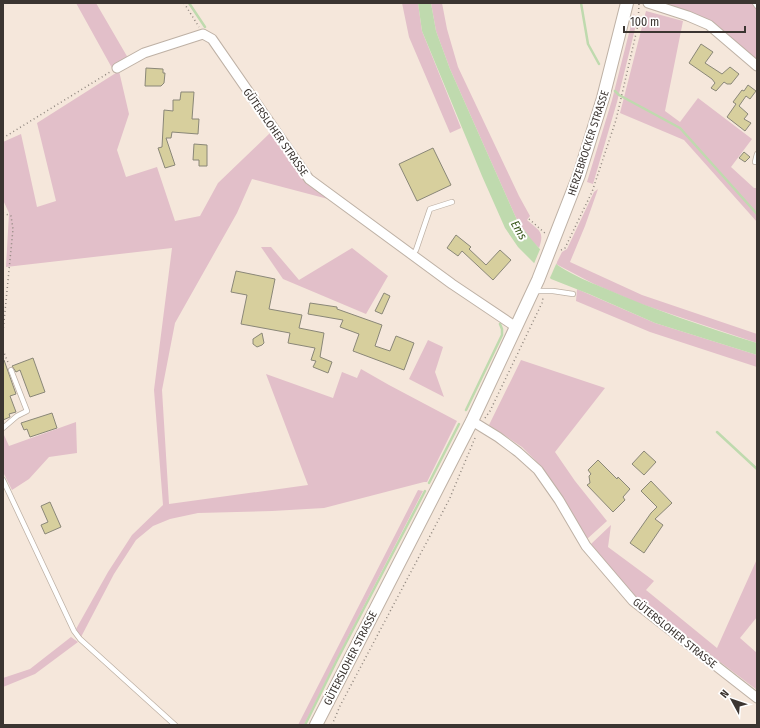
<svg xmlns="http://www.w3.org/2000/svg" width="760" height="728" viewBox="0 0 760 728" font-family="'Fira Sans Condensed',sans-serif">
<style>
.green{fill:#e2bfc9}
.water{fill:#bfdaae}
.pier{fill:#f5e7db}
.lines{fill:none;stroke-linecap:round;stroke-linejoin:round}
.stream{stroke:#bfdaae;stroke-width:2.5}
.building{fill:#d7cf9d;stroke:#8a8778}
.lane-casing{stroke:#beb1a5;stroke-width:6}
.street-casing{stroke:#beb1a5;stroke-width:11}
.secondary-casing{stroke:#beb1a5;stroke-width:14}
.path{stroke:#8f867e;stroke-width:1.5;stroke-dasharray:1 3;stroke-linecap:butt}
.lane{stroke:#fff;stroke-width:4.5}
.street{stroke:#fff;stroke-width:9}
.secondary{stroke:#fff;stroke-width:12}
.labels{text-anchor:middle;stroke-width:4;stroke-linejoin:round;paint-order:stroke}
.street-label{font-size:11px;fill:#3b3531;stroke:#fff}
.water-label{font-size:12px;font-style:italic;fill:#325215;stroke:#fff}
</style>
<rect width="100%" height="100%" fill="#f5e7db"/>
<path class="green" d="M76,3H96L128,58L112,68Z
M402,3H418L422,31L461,128L450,133L409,37Z
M431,3H442L447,29L458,67L519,196L530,216L527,220C539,231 545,231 539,248L528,237L517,220L450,69L436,31Z
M664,3H757V62L690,12Z
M646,11L683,21L665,111L680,122L698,98L752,139L731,167L754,188H757V222L684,140L620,113Z
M634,13L636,25L617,102L593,184L587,182L612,100Z
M119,71L129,114L117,150L126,177L157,167L175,221L200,216L218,183L270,133L307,183L328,199L252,179L237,213L175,323L162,390L169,504L308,485L266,374L333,398L342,372L357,378L361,369L389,385L457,421L427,482H424L324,508L272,511L198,513L170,519L153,526L136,540L114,574L81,637L76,629L108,572L132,535L163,505L154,390L172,248L6,267L9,213L3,200V142L21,134L37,207L56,201L37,123Z
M598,189L585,226L570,262L642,295L757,334V343L638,303L594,284L556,264L562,252L567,249L594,192Z
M261,247H271L299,280L352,248L388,276L366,314L283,279Z
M577,289L655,323L757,355V367L650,332L576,301Z
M428,340L443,347L435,372L444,397L409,379Z
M521,360L605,388L555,452L575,481L607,521L587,539L542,467L522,447L489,425Z
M76,422L77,453L49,457L29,479L12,490L3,472V436L4,435L9,446Z
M418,490L423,491L336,660L304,725H298Z
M611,525L608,547L654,581L646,590L717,648L757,559V617L740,638L757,653V690L637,599L591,544Z
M71,637L78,642L35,674L3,687V678L30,669Z"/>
<path class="water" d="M418,3H431L436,31L450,69L517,220C528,236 540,251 555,263C566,272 591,283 604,288C654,310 705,327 757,343V355L655,323L589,294L551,279L534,263L518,247L505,228L482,176L422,31Z"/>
<path class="pier" d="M541,247L557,262L549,280L533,266Z"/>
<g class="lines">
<path class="stream" d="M189,3L205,27
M581,3L588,44L599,64
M615,91L619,95L680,128L757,214
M466,410L502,335V329L500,324
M717,432L757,469
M429,483L459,424
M305,725L337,660L425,491"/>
</g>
<path class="building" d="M701,44L713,52L705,63L722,74L730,67L739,74L731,84H727L724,82L716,91L711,88L715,83L712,79L689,63Z
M146,68L163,69V73H165L164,83L161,86H145Z
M748,85L756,91L750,99L746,96L739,106L748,114L744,119L751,123L745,131L727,117L736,104L733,102L742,90L744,91Z
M181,92H194L192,119H199L198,134L172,132L171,138H166L175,165L165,168L158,148L162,147L164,110L173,111V100H180Z
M194,144L207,145V166H199V160H193Z
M433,148L451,185L417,201L399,164Z
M744,152L750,157L745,162L739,158Z
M456,235L471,247L469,249L486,265L500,250L511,260L493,280L462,251L458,256L447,248Z
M236,271L275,279L269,309L302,315L299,328L324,333L320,357L332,362L328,373L313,367L316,361L311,360L315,348L288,343L290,333L241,324L247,295L231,292Z
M384,293L390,296L382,314L375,311Z
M310,303L337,307V309L382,325L375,346L390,351L396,336L414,343L404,370L353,351L359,334L340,327L343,320L308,314Z
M262,333L264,343L262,345L257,347L253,344V339Z
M33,358L45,392L30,397L20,370L16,372L12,366Z
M4,360L16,394L10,396L16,412L9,414L10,417L3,420V361Z
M52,413L57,428L30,437L27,429L24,430L21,423Z
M644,451L656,462L644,475L632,464Z
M598,460L617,479L618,477L630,489L623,497L625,500L613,512L587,485L590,483L589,476L591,474L588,470Z
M651,481L672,503L655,519L663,525L644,553L630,543L651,513L657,507L641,491Z
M50,502L61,527L45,534L41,525L48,522L41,506Z"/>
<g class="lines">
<defs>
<path id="lane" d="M755,3L757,6
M757,154L755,162H757
M413,254L416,250L430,209L452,202
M534,291H553L573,294
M3,428L17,416L27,411L11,370
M3,480L74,631L80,639L175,725"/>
<path id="street" d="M648,3L688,16L709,25L757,66
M117,68L144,53L203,34L212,39L309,179L452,284L516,327
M472,421L498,437L518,452L538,470L559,500L586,546L633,601L757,698"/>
<path id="secondary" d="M316,725L472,421L538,280L579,175L603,98L627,3"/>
</defs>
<use href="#lane" class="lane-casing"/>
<use href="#street" class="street-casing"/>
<use href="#secondary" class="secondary-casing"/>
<path class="path" d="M184,3L199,27
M3,138L110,72
M3,213L11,216L13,229L3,332
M529,219L546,234
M561,250L565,248L592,192L616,120L638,25L639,3
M3,350L9,365
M485,418L490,411L542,303L543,298
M332,725L340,706L449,500L475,438"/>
<use href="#lane" class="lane"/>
<use href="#street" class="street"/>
<use href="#secondary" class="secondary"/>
</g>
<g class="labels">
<g class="street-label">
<text transform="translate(276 132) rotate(55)" y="4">GÜTERSLOHER STRASSE</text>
<text transform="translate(588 143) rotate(-72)" y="4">HERZEBROCKER STRASSE</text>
<text transform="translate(675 633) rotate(39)" y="4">GÜTERSLOHER STRASSE</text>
<text transform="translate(350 658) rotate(-63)" y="4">GÜTERSLOHER STRASSE</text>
</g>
<g class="water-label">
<text transform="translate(519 230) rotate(60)" y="4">Ems</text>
</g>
</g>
<rect width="760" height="728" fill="none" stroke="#3b3531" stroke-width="8"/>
<g transform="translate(732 700) rotate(310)" stroke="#ffffff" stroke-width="3" paint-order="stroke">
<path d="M0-3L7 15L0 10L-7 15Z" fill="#3b3531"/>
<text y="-6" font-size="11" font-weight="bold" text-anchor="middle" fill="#3b3531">N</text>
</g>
<path d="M624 26v6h121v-6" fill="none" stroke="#3b3531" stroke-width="2"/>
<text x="630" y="26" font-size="12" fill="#3b3531" stroke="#ffffff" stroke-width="3" paint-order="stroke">100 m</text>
</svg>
